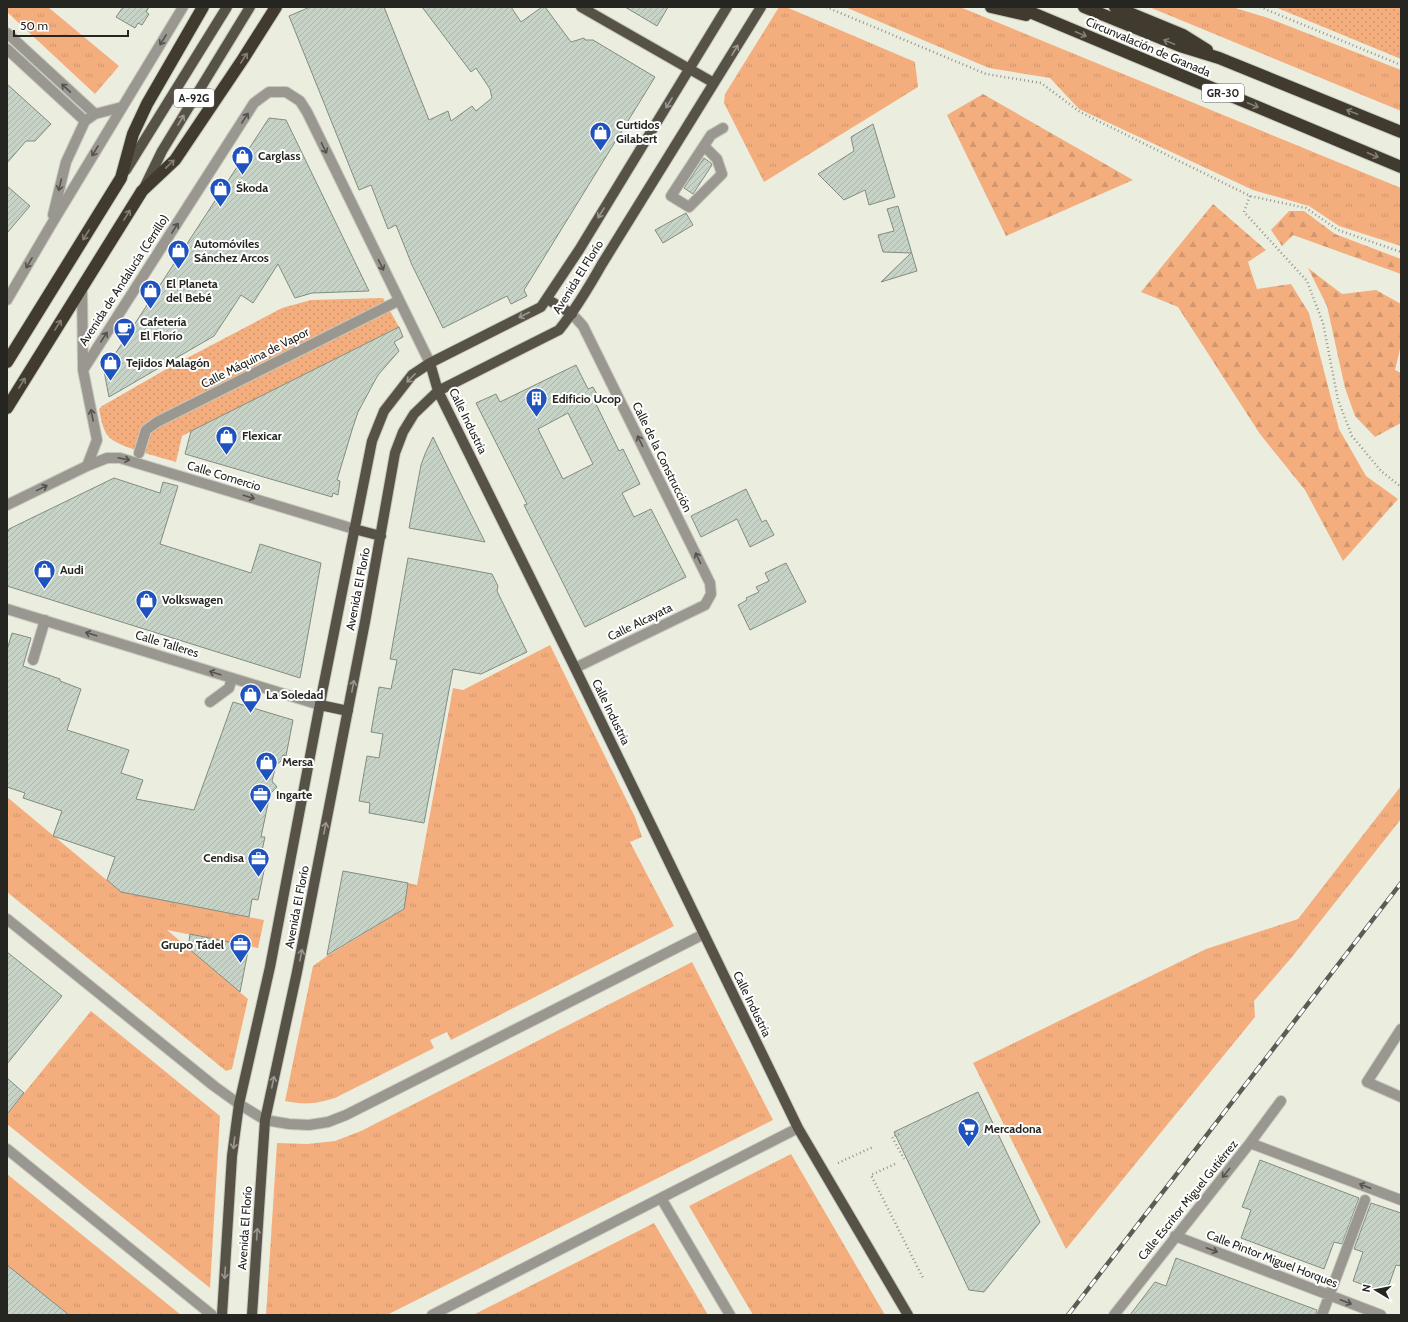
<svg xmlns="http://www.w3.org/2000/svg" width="1408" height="1322" viewBox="0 0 1408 1322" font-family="Cabin,sans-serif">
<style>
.grass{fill:url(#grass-tufts)}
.forest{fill:url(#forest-firs)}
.park{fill:url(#park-dots)}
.building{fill:url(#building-hatch);stroke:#828c81;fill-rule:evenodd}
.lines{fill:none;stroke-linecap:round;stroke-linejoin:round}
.minor-casing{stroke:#c7cabd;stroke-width:12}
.major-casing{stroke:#c7cabd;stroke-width:12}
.highway-casing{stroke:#c7cabd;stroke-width:14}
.path{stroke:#929489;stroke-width:2.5;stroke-dasharray:1 3;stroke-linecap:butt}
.minor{stroke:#9a9791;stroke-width:10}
.major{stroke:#575248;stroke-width:10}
.highway{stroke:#403a2f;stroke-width:12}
.rail-casing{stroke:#5b5d55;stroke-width:4.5}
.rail{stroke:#fff;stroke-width:3;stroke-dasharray:9;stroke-linecap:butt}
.oneway{stroke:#837f78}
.oneway2{stroke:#54534e}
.oneway3{stroke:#9a9791}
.labels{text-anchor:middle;stroke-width:4;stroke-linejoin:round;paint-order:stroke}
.shield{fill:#fff;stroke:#666764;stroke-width:1}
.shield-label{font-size:11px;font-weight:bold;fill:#252621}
.street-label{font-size:12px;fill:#252621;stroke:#fff}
.poi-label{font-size:12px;font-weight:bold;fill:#252621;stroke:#fff;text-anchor:start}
</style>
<defs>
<pattern id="grass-tufts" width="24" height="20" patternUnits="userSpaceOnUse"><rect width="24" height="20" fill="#f4ae7e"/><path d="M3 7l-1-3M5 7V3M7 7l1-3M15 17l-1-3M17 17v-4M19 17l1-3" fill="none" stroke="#d1966d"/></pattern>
<pattern id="forest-firs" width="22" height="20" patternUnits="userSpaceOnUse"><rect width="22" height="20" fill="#f4ae7e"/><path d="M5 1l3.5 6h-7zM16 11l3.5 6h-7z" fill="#d1966d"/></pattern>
<pattern id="park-dots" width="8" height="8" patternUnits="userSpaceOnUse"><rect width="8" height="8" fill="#f4ae7e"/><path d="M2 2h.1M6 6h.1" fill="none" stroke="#d1966d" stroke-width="1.8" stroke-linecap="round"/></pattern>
<pattern id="building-hatch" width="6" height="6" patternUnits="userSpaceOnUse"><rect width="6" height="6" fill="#c8d3c8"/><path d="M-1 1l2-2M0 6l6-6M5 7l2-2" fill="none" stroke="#acb5ac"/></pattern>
</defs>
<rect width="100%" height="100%" fill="#ebeedf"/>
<path class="grass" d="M7,7H48L119,66L95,94L7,12Z
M779,7H786L915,62L918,87L764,182L724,103L725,94Z
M845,7H960L1401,188V246L1339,226L1309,206L1253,190L1079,109L1050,78L989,68Z
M1149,7H1232L1268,18L1401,70V111Z
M550,645L635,817L642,837L630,842L674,926L451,1040L447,1032L430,1040L434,1048L335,1098C316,1104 304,1105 285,1101L313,966L327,956L404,909L408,883L417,885L453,688L463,690Z
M1401,786V819L1292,957L1254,1001L1255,1017L1066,1249L973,1063L1206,949L1298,919Z
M7,797L121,892L264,920L258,948L167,930L248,999L232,1069L226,1071L7,892Z
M692,962L773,1120L387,1315H266L277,1143L307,1144L335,1141L361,1131Z
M91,1011L220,1116L210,1288L7,1124V1114Z
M791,1154L885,1315H753L689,1206Z
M7,1174L181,1315H69L7,1265Z
M654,1223L708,1315H473Z"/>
<path class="forest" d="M983,94L1133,180L1006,236L947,115Z
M1213,204L1266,250L1248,262L1257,289L1291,284L1309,313L1339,429L1366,476L1398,499L1343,561L1305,490L1260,434L1178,307L1141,292Z
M1289,211H1304L1335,234L1401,259V274L1293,235L1282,246L1271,230Z
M1308,268L1342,294L1376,290L1401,304V345L1395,370L1401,373V423L1375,437L1355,416L1345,388L1327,306Z"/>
<path class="park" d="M1275,7H1401V59Z
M383,298L399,327L182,436L176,462C161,457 116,447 108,436C102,428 101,418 99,409L102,406L170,367L282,308L311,300Z"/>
<path class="building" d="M123,7H149L146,12L149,14L142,25L138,23L135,28L116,17Z
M310,7H384L429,120L448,111L451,121L472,106L476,111L492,98L490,89L476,68L471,72L422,7H511L521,22L542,7H545L571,42L584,38L585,40H593L655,77L524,290L527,296L511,304L507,296L443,328L412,265L396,225L388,229L371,185L359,190L289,16Z
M625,7H668L657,26Z
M7,84L51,124L35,141H26L7,163Z
M269,118L286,120L369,291L312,293L295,298L278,264L253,303L241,295L214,336L109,397L104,371Z
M873,124L895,197L869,205L865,190L844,200L818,174L854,151L851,137Z
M704,158L711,163L712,165L693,194L684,188Z
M7,186L30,206L7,233Z
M898,206L917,271L881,282L911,253L883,252L878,235L894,231L887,209Z
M686,213L693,225L663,243L655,230Z
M399,327L403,337L394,342L399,351L378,375L372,386L358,412L352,430L337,480L340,481L338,495L333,493L332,497L185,454L191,431Z
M576,365L588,389L593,387L599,398L594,400L619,451L623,449L640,484L622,493L634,517L651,509L686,577L585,627L524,505L527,504L476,403L496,394L500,402ZM568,413L593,464L563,479L538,429Z
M433,437L450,472L485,542L409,528L421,465L425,454Z
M114,478L160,493L163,482L178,486L160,544L251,573L260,544L321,563L300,678L7,586V533L9,529Z
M746,489L762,522L766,520L774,535L750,547L737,519L701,537L691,516Z
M408,558L492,574L498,586L497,591L527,652L481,674L453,669L424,823L369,813L370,803L359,801L367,756L379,758L383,734L371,732L379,687L391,689L397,660L390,659Z
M786,563L806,602L750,630L738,605L747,600L746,598L759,592L756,587L769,581L765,573Z
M12,633L31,638L23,666L60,679V681L81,689L67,730L129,750L121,773L143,780L136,799L194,810L233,702L293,720L286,756L283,755L281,761L276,765L272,781L277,787L270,794L261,837H265L261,855L267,856L258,900L252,899L249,917L121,892L107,880L115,857L53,836L62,811L23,798L25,793L7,787V650Z
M343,871L408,883L404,909L327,955Z
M190,934L249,946L240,992L188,948Z
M7,952L62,996L7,1064Z
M7,1078L24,1093L7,1114Z
M978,1092L1040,1222L984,1292L969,1290L894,1132Z
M1260,1160L1359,1198L1342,1244L1334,1242L1324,1269L1241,1238L1251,1210L1242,1207Z
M1371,1203L1401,1213V1266L1396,1265L1386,1293L1353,1281L1363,1252L1354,1249Z
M1176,1258L1317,1310L1316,1315H1130L1155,1282L1166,1286Z
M7,1265L69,1315H7Z"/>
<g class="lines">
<defs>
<path id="minor" d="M7,33L95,114
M7,49L85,121
M704,146L717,159L722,174L689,207L671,196L711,135L723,128
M53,215L66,162L85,121L95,114L122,107
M82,286L83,370L97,440L87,466
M7,300L51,225L183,7
M572,314L583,326L710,583L711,594L705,605L575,668
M83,370L254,103L269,92H286L300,101L307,112L430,363
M139,453L146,430L157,422L398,301
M7,505L87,466L107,458H120L354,529
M7,609L320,705
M33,660L45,620
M210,702L229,688L232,678
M7,919L214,1086L239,1104L265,1120L289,1124L309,1125L328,1122L346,1115L704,934
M1401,1029L1367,1082L1401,1097
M1250,1143L1401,1200
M7,1149L212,1315
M661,1198L730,1315
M1175,1236L1381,1315
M432,1315L798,1128
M1114,1315L1250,1143L1281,1101
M1322,1315L1365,1200"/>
<path id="major" d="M581,7L714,83
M126,170L227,7
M144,188L162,151L250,7
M547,299L572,314
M430,363L438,391L575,668L798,1128L908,1315
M354,529L381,536
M320,705L348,711
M222,1315L232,1156L239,1104L270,967L323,688L372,441L384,411L412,375L430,363L541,307L579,250L727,7
M252,1315L265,1120L297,972L365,622L395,453L403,432L414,414L438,391L559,330C576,309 589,287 602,264L761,7"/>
<path id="highway" d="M991,7L1026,15
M1018,7L1401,167
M1084,7L1180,46L1219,58L1401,132
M1115,7L1183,35L1207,50
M7,362L121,178L133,134L147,104L203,7
M7,408L142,191L175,160L243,59L276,7"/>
</defs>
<use href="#minor" class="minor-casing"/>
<use href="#major" class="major-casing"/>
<use href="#highway" class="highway-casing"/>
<path class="path" d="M826,7L986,74L1041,83L1080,112L1250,196L1306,208L1338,230L1401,252
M1260,7L1401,65
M1250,196L1244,212L1307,281L1323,323L1338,400L1352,436L1381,471L1401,487
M899,1134L892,1137L904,1159
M838,1163L873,1147
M895,1164L871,1175L924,1280"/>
<use href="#minor" class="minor"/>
<use href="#major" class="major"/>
<use href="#highway" class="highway"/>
<defs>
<path id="rail" d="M1068,1315L1401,883"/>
</defs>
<use href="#rail" class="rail-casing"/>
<use href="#rail" class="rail"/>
</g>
<defs><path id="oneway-shaft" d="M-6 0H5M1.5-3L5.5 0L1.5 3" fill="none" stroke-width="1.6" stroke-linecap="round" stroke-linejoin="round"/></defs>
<g class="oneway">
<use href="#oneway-shaft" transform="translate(1081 34) rotate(23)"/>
<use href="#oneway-shaft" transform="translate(1169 42) rotate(-158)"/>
<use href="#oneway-shaft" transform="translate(244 58) rotate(-57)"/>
<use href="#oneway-shaft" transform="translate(1253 105) rotate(23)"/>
<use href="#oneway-shaft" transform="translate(1352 112) rotate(-158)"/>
<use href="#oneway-shaft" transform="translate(1373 155) rotate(23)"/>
<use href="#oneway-shaft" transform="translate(170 164) rotate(-44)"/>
<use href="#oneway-shaft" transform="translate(127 215) rotate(-58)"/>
<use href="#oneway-shaft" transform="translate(86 235) rotate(122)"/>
<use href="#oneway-shaft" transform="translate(58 325) rotate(-58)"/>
<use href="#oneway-shaft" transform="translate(22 383) rotate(-58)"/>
</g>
<g class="oneway2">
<use href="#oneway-shaft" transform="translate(163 40) rotate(122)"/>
<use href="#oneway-shaft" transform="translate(66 88) rotate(-137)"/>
<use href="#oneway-shaft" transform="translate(245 118) rotate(-57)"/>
<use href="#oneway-shaft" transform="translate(324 148) rotate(64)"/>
<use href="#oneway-shaft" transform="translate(95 151) rotate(121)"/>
<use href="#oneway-shaft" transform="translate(60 185) rotate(103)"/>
<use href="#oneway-shaft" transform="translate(175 228) rotate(-57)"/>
<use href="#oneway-shaft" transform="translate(29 263) rotate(120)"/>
<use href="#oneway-shaft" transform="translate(381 265) rotate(64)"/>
<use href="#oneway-shaft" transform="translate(104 337) rotate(-57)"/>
<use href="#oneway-shaft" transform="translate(92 415) rotate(-101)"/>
<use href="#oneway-shaft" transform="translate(640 441) rotate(-116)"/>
<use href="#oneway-shaft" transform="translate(124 459) rotate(12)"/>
<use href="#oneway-shaft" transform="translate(42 488) rotate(-26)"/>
<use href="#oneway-shaft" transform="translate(249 497) rotate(17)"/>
<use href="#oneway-shaft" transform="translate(698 558) rotate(-116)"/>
<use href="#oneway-shaft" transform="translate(91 634) rotate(-163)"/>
<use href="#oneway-shaft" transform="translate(215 673) rotate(-163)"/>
<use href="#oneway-shaft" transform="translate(1226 1173) rotate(129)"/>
<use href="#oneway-shaft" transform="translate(1365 1186) rotate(-159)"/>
<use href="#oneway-shaft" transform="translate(1212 1250) rotate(21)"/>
<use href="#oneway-shaft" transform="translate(1346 1302) rotate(21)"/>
</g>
<g class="oneway3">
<use href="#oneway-shaft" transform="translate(735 50) rotate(-59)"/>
<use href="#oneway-shaft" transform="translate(669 103) rotate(122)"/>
<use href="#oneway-shaft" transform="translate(181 120) rotate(-59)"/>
<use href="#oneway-shaft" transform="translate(601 213) rotate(122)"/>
<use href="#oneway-shaft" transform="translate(524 315) rotate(153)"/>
<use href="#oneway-shaft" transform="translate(411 378) rotate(135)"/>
<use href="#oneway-shaft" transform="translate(353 686) rotate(-79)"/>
<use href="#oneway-shaft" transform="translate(325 828) rotate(-79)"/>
<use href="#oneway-shaft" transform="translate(301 955) rotate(-79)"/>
<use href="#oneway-shaft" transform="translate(273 1082) rotate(-78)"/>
<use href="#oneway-shaft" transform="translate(234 1143) rotate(97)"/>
<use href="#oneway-shaft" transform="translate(257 1234) rotate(-86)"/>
<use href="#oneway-shaft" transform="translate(225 1273) rotate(94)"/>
</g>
<defs>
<symbol id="shop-pin" viewBox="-11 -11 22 30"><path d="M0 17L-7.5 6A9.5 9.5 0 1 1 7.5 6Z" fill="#1e52bf" stroke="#fff"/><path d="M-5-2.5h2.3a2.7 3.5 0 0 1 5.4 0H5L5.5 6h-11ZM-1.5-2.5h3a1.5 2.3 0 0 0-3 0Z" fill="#fff"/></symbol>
<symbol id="cafe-pin" viewBox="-11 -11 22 30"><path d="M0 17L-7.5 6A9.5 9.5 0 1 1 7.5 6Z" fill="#1e52bf" stroke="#fff"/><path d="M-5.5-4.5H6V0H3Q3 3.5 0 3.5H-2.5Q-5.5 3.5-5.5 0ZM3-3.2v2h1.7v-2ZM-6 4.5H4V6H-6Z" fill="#fff"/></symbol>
<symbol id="building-pin" viewBox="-11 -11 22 30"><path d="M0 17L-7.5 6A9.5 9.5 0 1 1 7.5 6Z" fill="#1e52bf" stroke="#fff"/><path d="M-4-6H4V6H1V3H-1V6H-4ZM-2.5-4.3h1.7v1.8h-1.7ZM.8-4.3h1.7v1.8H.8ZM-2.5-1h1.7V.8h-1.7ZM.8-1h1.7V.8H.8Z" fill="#fff"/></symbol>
<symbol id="office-pin" viewBox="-11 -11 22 30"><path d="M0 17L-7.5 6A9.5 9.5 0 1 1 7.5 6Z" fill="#1e52bf" stroke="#fff"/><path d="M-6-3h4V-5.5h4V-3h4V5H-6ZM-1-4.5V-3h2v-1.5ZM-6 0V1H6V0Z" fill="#fff"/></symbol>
<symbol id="supermarket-pin" viewBox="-11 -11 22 30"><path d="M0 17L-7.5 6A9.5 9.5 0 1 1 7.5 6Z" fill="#1e52bf" stroke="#fff"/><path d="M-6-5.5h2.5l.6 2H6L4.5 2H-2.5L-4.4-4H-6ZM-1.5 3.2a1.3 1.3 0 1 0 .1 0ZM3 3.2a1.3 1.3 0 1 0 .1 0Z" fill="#fff"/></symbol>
</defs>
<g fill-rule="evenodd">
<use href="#shop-pin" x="588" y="120" width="25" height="34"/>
<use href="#shop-pin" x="230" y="144" width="25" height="34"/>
<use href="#shop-pin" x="208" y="176" width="25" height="34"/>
<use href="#shop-pin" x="166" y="238" width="25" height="34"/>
<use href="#shop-pin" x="138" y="278" width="25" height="34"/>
<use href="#cafe-pin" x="112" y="316" width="25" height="34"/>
<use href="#shop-pin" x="98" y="350" width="25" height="34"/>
<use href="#building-pin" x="524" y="386" width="25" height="34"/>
<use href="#shop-pin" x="214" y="424" width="25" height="34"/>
<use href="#shop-pin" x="32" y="558" width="25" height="34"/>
<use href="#shop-pin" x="134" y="588" width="25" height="34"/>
<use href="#shop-pin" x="238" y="682" width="25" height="34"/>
<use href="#shop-pin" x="254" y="750" width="25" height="34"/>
<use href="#office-pin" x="248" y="782" width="25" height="34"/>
<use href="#office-pin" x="246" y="846" width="25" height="34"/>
<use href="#office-pin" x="228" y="932" width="25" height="34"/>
<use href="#supermarket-pin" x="956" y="1116" width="25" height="34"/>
</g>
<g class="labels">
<g class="shield">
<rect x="1202" y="84" width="42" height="18" rx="3"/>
<rect x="174" y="89" width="40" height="18" rx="3"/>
</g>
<g class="shield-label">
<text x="1223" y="97">GR-30</text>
<text x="194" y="102">A-92G</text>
</g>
<g class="street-label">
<text transform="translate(1148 47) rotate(23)" y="4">Circunvalación de Granada</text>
<text transform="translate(578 277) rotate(-58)" y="4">Avenida El Florío</text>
<text transform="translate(124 280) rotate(-57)" y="4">Avenida de Andalucía (Cerrillo)</text>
<text transform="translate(255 358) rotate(-27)" y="4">Calle Máquina de Vapor</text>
<text transform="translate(468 421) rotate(64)" y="4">Calle Industria</text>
<text transform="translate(662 457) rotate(64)" y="4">Calle de la Construcción</text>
<text transform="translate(224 476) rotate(17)" y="4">Calle Comercio</text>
<text transform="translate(358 589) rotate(-79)" y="4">Avenida El Florío</text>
<text transform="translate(640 622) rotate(-26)" y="4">Calle Alcayata</text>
<text transform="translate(167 644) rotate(17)" y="4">Calle Talleres</text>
<text transform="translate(611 712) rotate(64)" y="4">Calle Industria</text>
<text transform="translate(297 907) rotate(-79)" y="4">Avenida El Florío</text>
<text transform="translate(752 1004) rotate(64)" y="4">Calle Industria</text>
<text transform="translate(1188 1200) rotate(-51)" y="4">Calle Escritor Miguel Gutiérrez</text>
<text transform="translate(245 1228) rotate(-86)" y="4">Avenida El Florío</text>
<text transform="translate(1272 1259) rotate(21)" y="4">Calle Pintor Miguel Horques</text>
</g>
<g class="poi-label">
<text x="616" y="129">Curtidos<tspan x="616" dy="14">Gilabert</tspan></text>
<text x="258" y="160">Carglass</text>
<text x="236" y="192">Škoda</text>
<text x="194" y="248">Automóviles<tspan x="194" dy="14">Sánchez Arcos</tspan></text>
<text x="166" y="288">El Planeta<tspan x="166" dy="14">del Bebé</tspan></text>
<text x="140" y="326">Cafetería<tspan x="140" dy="14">El Florío</tspan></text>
<text x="126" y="367">Tejidos Malagón</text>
<text x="552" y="403">Edificio Ucop</text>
<text x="242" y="440">Flexicar</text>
<text x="60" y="574">Audi</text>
<text x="162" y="604">Volkswagen</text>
<text x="266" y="699">La Soledad</text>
<text x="282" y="766">Mersa</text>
<text x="276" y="799">Ingarte</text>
<text x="244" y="862" text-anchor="end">Cendisa</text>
<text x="224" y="949" text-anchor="end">Grupo Tádel</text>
<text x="984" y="1133">Mercadona</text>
</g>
</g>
<rect width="1408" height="1322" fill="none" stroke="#252621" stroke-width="16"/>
<g transform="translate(1376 1290) rotate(280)" stroke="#ffffff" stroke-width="3" paint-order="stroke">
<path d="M0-3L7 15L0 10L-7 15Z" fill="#252621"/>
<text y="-6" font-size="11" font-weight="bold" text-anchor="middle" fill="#252621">N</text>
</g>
<path d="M14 30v6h114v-6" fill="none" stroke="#252621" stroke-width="2"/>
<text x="20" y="30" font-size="12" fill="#252621" stroke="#ffffff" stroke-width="3" paint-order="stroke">50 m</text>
</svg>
